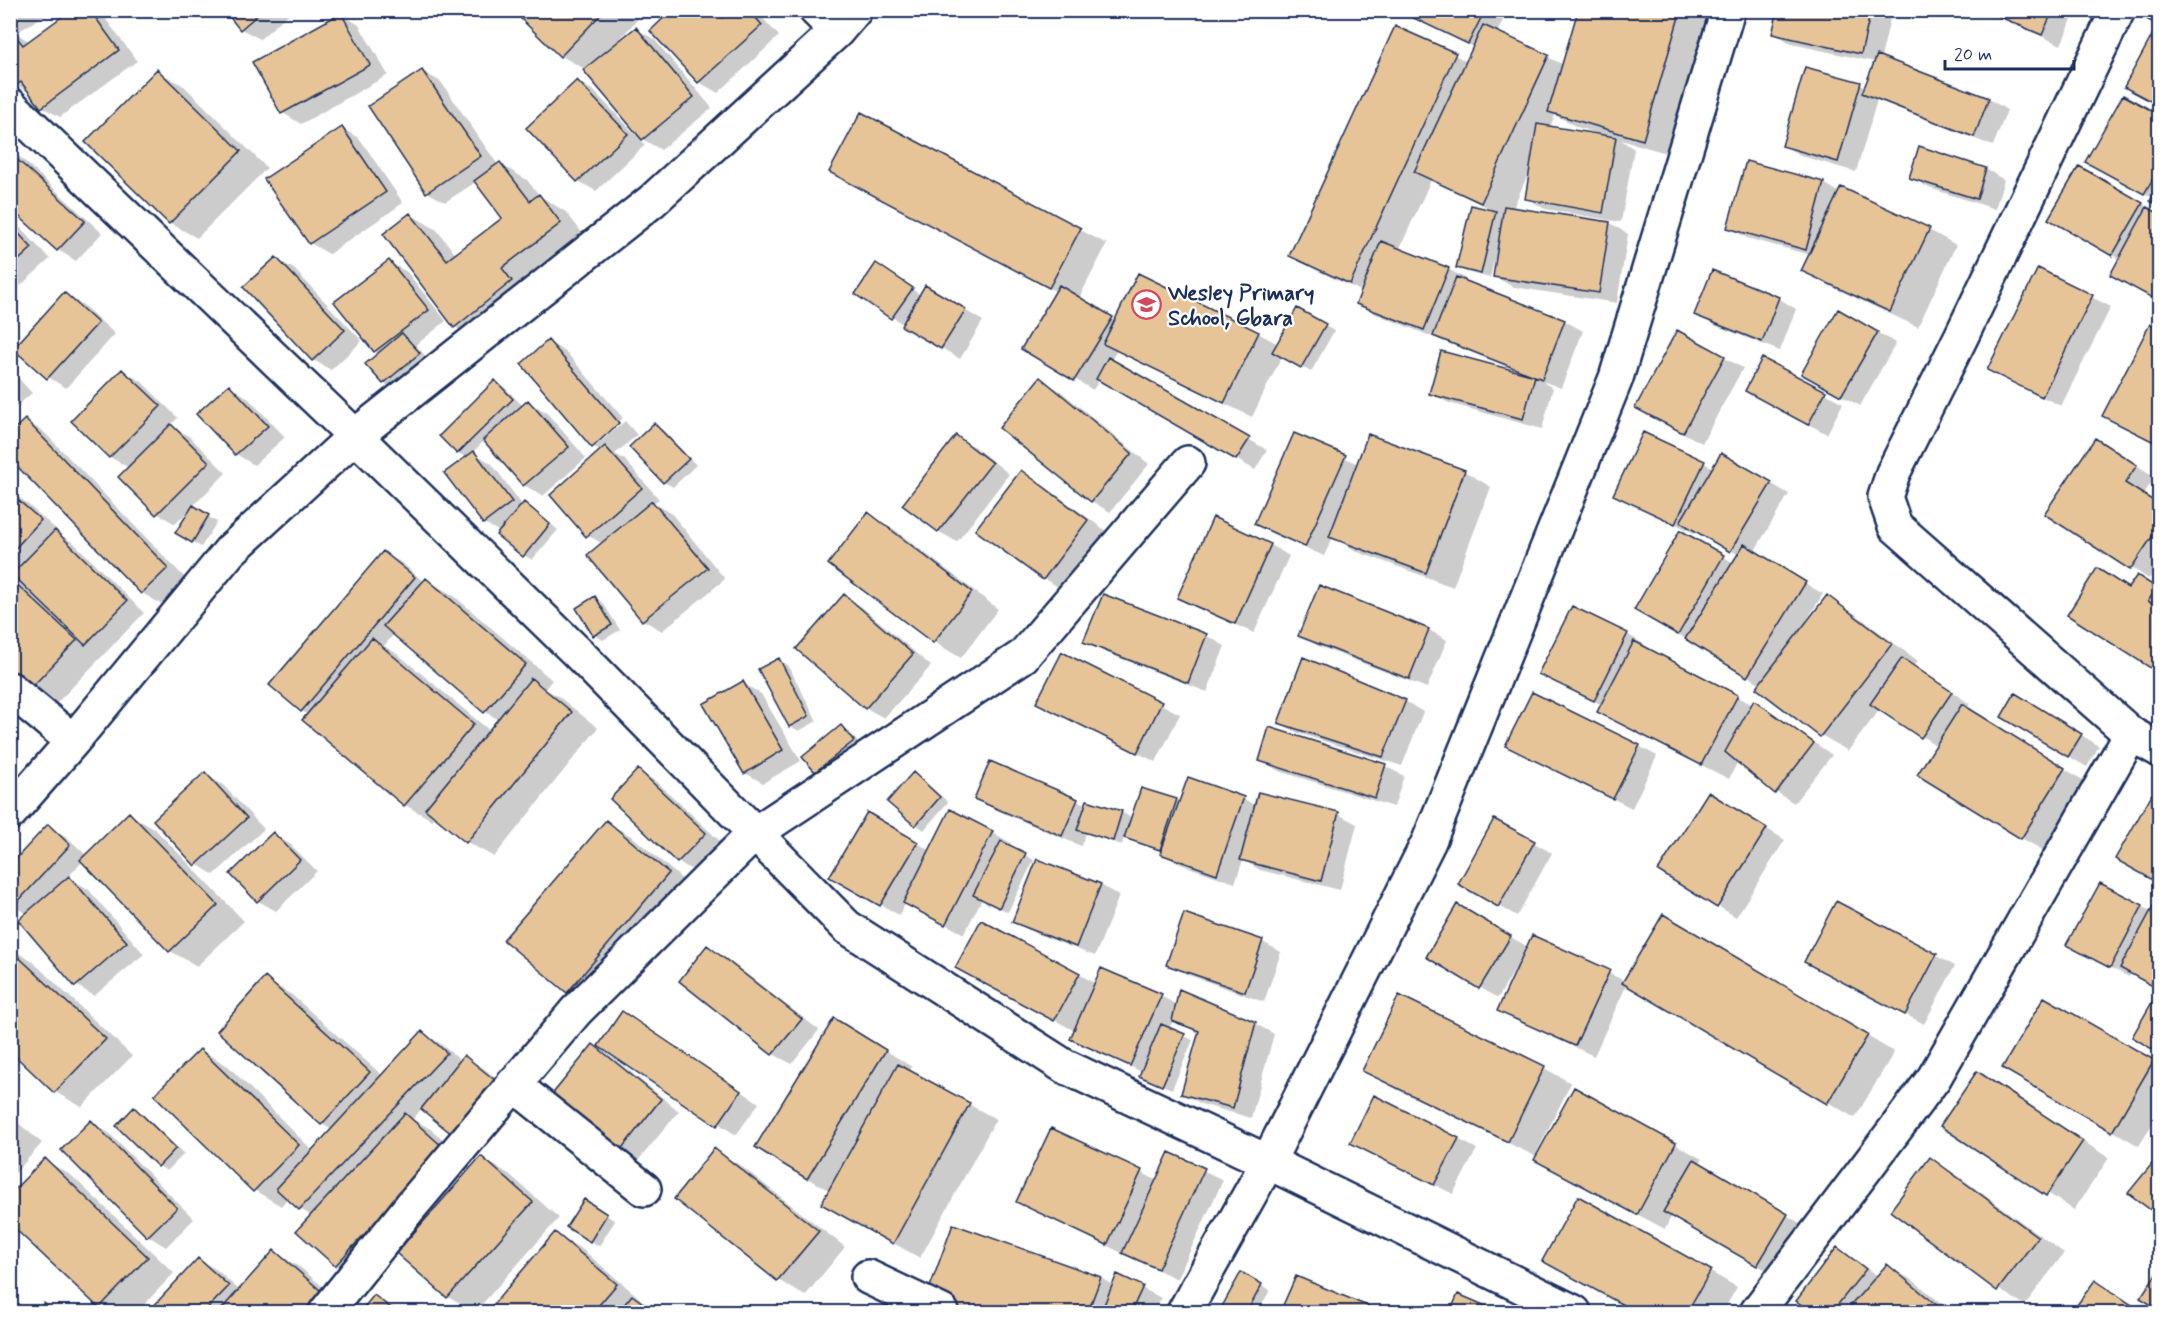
<svg xmlns="http://www.w3.org/2000/svg" width="2170" height="1323" viewBox="0 0 2170 1323" font-family="Mynerve,sans-serif">
<style>
.shadow{fill:#0003;fill-rule:evenodd}
.building{fill:#e6c497;stroke:#1b2f5e;stroke-width:1.5}
.lines{fill:none;stroke-linecap:round;stroke-linejoin:round}
.street-casing{stroke:#1b2f5e;stroke-width:38}
.street{stroke:#fff;stroke-width:33}
.labels{text-anchor:middle;stroke-width:4.5;stroke-linejoin:round;paint-order:stroke}
.poi-label{font-size:22px;font-weight:bold;fill:#1b2f5e;stroke:#fff;text-anchor:start}
</style>
<rect width="100%" height="100%" fill="#fff"/>
<filter id="ink" filterUnits="userSpaceOnUse"><feTurbulence type="fractalNoise" baseFrequency=".0167" numOctaves="2"/><feDisplacementMap in="SourceGraphic" scale="12" xChannelSelector="R" yChannelSelector="G"/><feConvolveMatrix kernelMatrix="1 2 1 2 8 2 1 2 1" color-interpolation-filters="sRGB"/></filter>
<g filter="url(#ink)">
<path class="shadow" d="M10,10H53L16,33L30,42L74,10H97L102,14L137,61L60,117L42,107L32,94L16,85L10,77Z
M226,10H293L260,39L241,29Z
M514,10H646L616,43L617,44L636,29L654,39L712,108L661,150L639,137L645,145L596,191L578,181L577,81L595,92L636,135L638,134L585,69L561,56Z
M675,10H722L727,15L732,10H753L759,14L779,36L718,93L699,82L652,31Z
M1409,10H1508L1497,33L1564,65L1580,10H1712L1670,154L1621,140L1634,149L1621,222L1545,209L1526,198L1530,170L1513,208L1610,223L1628,234L1617,303L1513,287L1494,276L1497,260H1494L1490,278L1466,272L1457,267L1495,211L1431,180L1399,250L1448,269L1466,279L1465,282L1565,321L1583,331L1561,388L1545,382L1544,383L1553,388L1542,429L1449,403L1430,393L1517,373V371L1376,314L1358,303L1363,292L1318,271L1291,256L1455,55L1467,62L1474,47L1425,24L1407,13ZM1555,115L1577,127L1599,134L1598,136L1550,127Z
M1779,10H1892L1881,58L1989,99L2007,110L1993,146L1877,100L1856,172L1802,156L1784,146L1860,84L1866,87L1875,62L1792,44L1774,33Z
M1982,10H2076L2061,45Z
M341,14L359,25L388,75L301,124L283,113L254,63Z
M157,71L184,86L267,168L197,238L170,223Z
M422,71L441,82L498,165L500,164L527,180L540,196L566,212L587,239L482,342L455,327L385,234L410,214L437,230L456,255L504,218L476,182L445,202L427,192Z
M861,114L1107,244L1079,298L1116,321L1258,333L1278,344L1297,310L1334,331L1311,372L1282,356L1252,417L1117,351L1111,360L1267,450L1255,470L1099,380L1093,390L1023,348L1057,292L858,187Z
M2160,116V204L2153,198L2105,172Z
M342,128L360,139L403,203L329,254L310,243Z
M1920,148L1986,169L2004,180L1995,209L1929,188L1911,177Z
M10,151L18,155L102,233L76,261L58,250L10,206Z
M1747,163L1824,183L1840,193L1929,230L1956,245L1918,327L1830,286L1803,270L1811,255L1747,238L1729,228Z
M2080,168L2160,214L2120,259L2050,219Z
M10,217L50,259L10,295Z
M276,259L294,269L362,341L331,370L313,360Z
M389,262L407,272L446,321L416,345L428,359L392,388L384,383L380,354L375,351Z
M884,270L919,294H921L926,287L983,321L960,359L903,325L911,313L909,312L901,323L857,293Z
M2039,270L2111,307L2061,406L2007,380Z
M65,294L83,305L115,334L66,388L48,377Z
M1778,298L1796,309L1780,351L1714,325L1696,315Z
M1838,311L1896,343L1860,406L1821,384Z
M1678,332L1743,368L1702,443L1655,418Z
M549,342L567,353L623,418L596,442V446L625,421L637,435L615,454L624,459L659,499L653,503L671,513L725,579L662,631L643,620L590,555L603,544L587,535L602,452L593,446Z
M10,369L32,393L10,412Z
M122,371L141,381L178,418L170,425L190,437L226,473L192,507L217,522L201,547L178,533L191,509L175,524L157,513L129,468L110,457L73,421Z
M1040,379L1059,390L1149,464L1110,512L1091,501Z
M495,382L504,387L523,406L528,402L546,412L586,458L543,496L524,485L485,440L473,452L492,464L523,506L533,509L558,530L532,560L524,555L500,532L484,523L467,458L458,453L441,436Z
M229,386L247,397L285,437L254,465L236,454L198,414Z
M1825,393L1843,403L1827,434L1765,401Z
M26,421L44,432L186,579L161,604L142,593L10,457Z
M655,425L663,430L696,465L673,487L664,482Z
M1644,434L1714,468L1722,455L1789,494L1754,552L1823,594L1806,621L1808,623L1827,597L1854,613L1918,661L1914,666L1970,704L1966,708L2091,785L2048,853L2021,838L1937,746L1880,709L1848,751L1821,735L1761,684L1636,609L1681,532L1734,563L1739,555L1695,530L1694,533L1615,494Z
M1295,435L1358,464L1464,471L1491,487L1453,587L1358,552L1333,537L1324,556L1274,534L1255,523Z
M956,437L975,447L1009,474L957,542L938,531Z
M2113,450L2155,477L2143,495L2160,506V563L2149,579L2046,513Z
M1021,472L1039,482L1106,531L1062,589L1044,579Z
M10,489L58,531L57,533L74,543L144,613L52,708L10,679V570L15,574L21,567L10,561Z
M868,514L895,530L998,609L961,658L934,642L830,563Z
M1214,519L1271,545L1289,556L1254,633L1197,608L1179,597Z
M384,553L402,563L424,582L426,580L453,595L552,680L545,689L558,696L598,728L494,857L467,842L435,816L432,820L405,805L308,715L302,711ZM394,634L484,711L499,720L490,731L399,655L384,646Z
M2137,577L2160,590V673L2129,589Z
M844,596L862,607L931,666L884,718L866,708Z
M1104,596L1207,636L1225,646L1207,692L1104,652L1085,641Z
M595,598L603,603L620,630L603,640L594,635Z
M1429,630L1447,640L1427,688L1318,646L1300,635Z
M1627,634L1645,645L1644,648L1753,705L1754,702L1772,713L1832,755L1794,803L1776,792L1738,761L1729,779L1626,727L1602,705L1540,673Z
M1063,654L1180,714L1156,762L1057,713Z
M779,660L788,665L817,721L799,731L790,726Z
M743,683L761,694L801,761L763,783L745,773Z
M1405,701L1423,712L1402,766L1298,733L1280,723Z
M2034,705L2099,746L2087,767L2068,756Z
M841,727L850,732L861,747L825,776L816,770Z
M1639,746L1657,756L1632,808L1526,756Z
M1260,760L1385,766L1404,776L1394,807L1279,771Z
M991,763L1087,805L1121,812L1132,818L1176,801L1180,803L1189,779L1244,799L1256,806L1338,814L1357,824L1340,890L1260,870L1243,860L1235,883L1180,864L1162,854L1163,852L1135,842L1124,836L1122,845L1086,833L1081,846L994,809L976,799Z
M638,771L657,782L723,844L696,872L678,862Z
M205,774L223,785L264,829L214,875L196,864Z
M913,774L922,779L948,802L924,830L916,824Z
M1727,804L1785,840L1736,917L1660,871Z
M129,814L156,830L244,921L197,966L170,951L83,861L68,877L88,889L144,954L94,996L76,985L27,914L13,906L48,826L67,837L87,856Z
M868,814L931,851L992,832L1011,843L1009,846L1034,860L1008,912L982,899L964,934L906,903L899,915L831,876Z
M1495,821L1552,853L1517,916L1460,884Z
M606,822L633,837L695,890L595,1007L568,992Z
M273,834L291,845L317,871L276,911L258,901Z
M1038,861L1101,885L1119,896L1095,956L1032,932L1014,921Z
M1836,903L1955,966L1924,1024L1824,972Z
M1458,906L1528,947L1533,937L1625,981L1664,916L1894,1052L1855,1118L1627,984L1594,1056L1517,1021L1499,1010L1516,972L1514,971L1498,998L1428,957Z
M2142,906L2152,912L2129,977L2086,955Z
M1185,915L1263,942L1281,952L1264,1002L1186,974L1168,964Z
M10,925L18,931L10,939Z
M707,947L726,958L819,1030L792,1064L773,1054L681,981Z
M10,948L32,961L132,1056L82,1107L55,1092L10,1049Z
M1079,974L1096,984L1161,996L1177,1005L1180,992L1256,1024L1274,1034L1251,1118L1201,1104L1183,1093L1200,1034L1173,1020L1169,1029L1193,1040L1172,1089L1150,1080L1142,1072L1090,1048L1072,1038L1075,1031L976,978Z
M265,979L292,995L383,1076L423,1033L441,1044L461,1061L464,1057L482,1067L514,1092L422,1108L413,1119L432,1130L470,1165L363,1281L336,1265L298,1231L312,1216L300,1209L288,1198L281,1206L254,1190L201,1050L228,1066L313,1151L332,1130L322,1124L219,1031Z
M2045,999L2160,1065V1111L2139,1146L2004,1067Z
M640,1023L759,1103L736,1135L600,1045Z
M861,1035L912,1067L909,1072L996,1119L920,1258L850,1219L830,1191L807,1178Z
M594,1046L612,1057L679,1111L638,1161L620,1151Z
M1544,1068L1571,1083L1536,1154L1675,1144L1702,1159L1700,1164L1805,1226L1776,1276L1672,1215L1665,1229L1563,1175L1537,1157L1390,1086L1364,1071Z
M1978,1073L2109,1158L2074,1210L1942,1126Z
M134,1109L143,1114L184,1154L167,1171L159,1166Z
M10,1116L42,1143L10,1179Z
M91,1122L109,1133L194,1219L166,1247L148,1236Z
M1458,1139L1477,1149L1453,1194L1370,1152Z
M714,1150L741,1166L845,1247L805,1296L778,1280L676,1199Z
M1170,1154L1223,1180L1177,1279L1036,1212L1018,1202L1141,1172L1157,1181Z
M482,1158L509,1174L559,1218L475,1312L448,1297Z
M1930,1159L1957,1175L2064,1253L2025,1305L1998,1289Z
M45,1160L72,1176L174,1273L137,1312H109L100,1307L10,1222Z
M1579,1198L1737,1287L1723,1312H1637L1571,1276Z
M593,1206L615,1221L599,1246L590,1241Z
M954,1226L1101,1278L1114,1286L1118,1276L1161,1298L1154,1312H955Z
M556,1234L583,1250L643,1301L641,1302L659,1312H489Z
M1837,1249L1878,1276L1887,1266L1914,1281L1952,1312H1815L1799,1300Z
M274,1252L301,1268L347,1308L343,1312H150L199,1260L217,1270L240,1291Z
M1241,1274L1270,1290L1258,1312H1220Z
M1296,1278L1378,1312H1282Z
M2095,1282L2122,1297L2144,1312H2074Z
M1459,1296L1496,1312H1451Z
M374,1297L393,1307L399,1312H362Z
M44,1305L58,1312H36Z"/>
<path class="building" d="M71,10H90L119,50L41,108L21,82L15,86L10,79V29L23,45Z
M224,10H263L240,30Z
M512,10H605L560,57Z
M672,10H715L722,18L730,10H749L762,25L698,83L650,31Z
M1407,10H1485L1468,44L1405,14Z
M1578,10H1681L1643,140L1548,112Z
M1778,10H1871L1861,54L1772,34Z
M1984,10H2053L2042,35Z
M2148,10H2160V26L2144,18Z
M341,13L370,65L281,114L252,62Z
M1483,25L1549,55L1481,203L1414,172Z
M1395,26L1456,53L1350,284L1289,256Z
M636,27L694,97L642,140L583,70Z
M2153,34L2160,38V106L2124,87Z
M1877,55L1989,98L1974,137L1862,93Z
M1805,67L1861,82L1838,162L1782,146Z
M157,69L241,151L169,224L85,142Z
M422,70L481,156L426,193L368,106Z
M577,80L628,134L577,182L526,128Z
M2123,95L2160,115V166L2144,194L2085,162Z
M861,112L1081,228L1049,288L829,172Z
M1537,124L1616,137L1603,213L1525,199Z
M342,127L386,192L309,244L264,179Z
M1919,146L1986,168L1977,199L1909,178Z
M10,153L85,221L57,251L10,208Z
M1746,161L1824,182L1806,250L1727,228Z
M500,162L530,201L539,194L561,223L502,268L512,281L454,328L383,234L410,213L447,260L502,218L474,181Z
M2079,166L2143,203L2112,256L2048,219Z
M2160,184V206L2150,201Z
M1841,187L1930,228L1890,312L1801,271Z
M1471,205L1496,211L1481,274L1456,268Z
M1504,206L1610,222L1599,293L1493,277Z
M2147,207L2160,214V302L2110,275Z
M10,224L32,248L10,268Z
M1381,241L1449,268L1424,330L1356,304Z
M276,257L345,330L312,361L243,287Z
M389,260L429,310L374,352L334,302Z
M876,263L913,288L891,319L855,294Z
M2038,268L2093,295L2042,397L1987,370Z
M1712,270L1779,297L1762,342L1694,315Z
M1138,273L1259,332L1224,403L1103,344Z
M1456,277L1565,320L1542,379L1433,336Z
M925,285L966,309L941,349L901,326Z
M1059,285L1113,317L1074,381L1021,349Z
M64,292L98,323L47,379L13,349Z
M1297,308L1326,324L1301,368L1272,352Z
M1838,309L1878,332L1841,396L1801,374Z
M2150,324L2160,329V445L2102,416Z
M1677,330L1725,356L1683,433L1635,408Z
M402,333L420,353L383,384L365,364Z
M548,340L619,423L592,448L521,364Z
M1441,351L1535,376L1523,419L1429,394Z
M1108,357L1250,438L1236,460L1096,379Z
M1762,358L1826,391L1808,425L1745,391Z
M122,369L161,406L109,458L71,421Z
M1040,377L1132,453L1091,502L999,428Z
M495,380L513,399L457,454L439,436Z
M229,384L268,426L235,455L196,414Z
M528,400L569,447L523,486L483,440Z
M25,419L168,568L141,594L10,459V433Z
M654,423L689,459L663,483L629,447Z
M171,424L209,462L156,515L118,477Z
M1643,432L1705,461L1675,524L1613,495Z
M1294,433L1346,455L1305,547L1254,524Z
M1368,434L1465,470L1426,573L1329,537Z
M956,435L992,463L938,532L902,505Z
M2095,438L2137,465L2125,483L2160,505V525L2130,570L2044,514Z
M605,446L642,488L586,537L550,495Z
M474,451L512,502L483,524L444,473Z
M1721,453L1772,482L1730,552L1680,522Z
M1021,470L1088,520L1043,580L975,530Z
M10,493L41,520L10,554Z
M652,501L708,568L642,621L587,555Z
M524,502L550,524L523,557L496,535Z
M193,505L209,515L192,543L175,533Z
M868,512L972,592L933,643L828,564Z
M1213,517L1271,544L1235,624L1177,598Z
M55,530L127,601L85,645L12,574Z
M1680,530L1724,555L1678,635L1634,610Z
M1744,544L1806,582L1747,677L1685,639Z
M383,551L415,577L301,712L269,685Z
M2097,568L2128,588L2137,575L2157,588L2148,601L2160,608V674L2067,615Z
M10,578L77,640L25,694L10,681Z
M426,578L526,664L484,713L383,626Z
M1319,585L1429,629L1409,679L1298,636Z
M844,594L913,654L865,709L796,649Z
M1103,594L1207,634L1188,683L1083,642Z
M1827,595L1892,644L1820,737L1756,688Z
M595,596L612,625L593,636L576,608Z
M1572,606L1628,633L1594,701L1538,674Z
M372,638L474,724L404,806L302,720Z
M1634,641L1738,695L1701,765L1597,712Z
M1062,652L1162,702L1137,753L1036,703Z
M1303,657L1406,700L1383,757L1278,723Z
M779,658L809,716L789,727L758,669Z
M1902,658L1952,692L1921,738L1870,704Z
M531,678L572,712L466,843L425,809Z
M743,681L783,750L744,774L703,704Z
M1532,692L1640,745L1613,799L1505,746Z
M2015,693L2082,734L2068,757L2001,717Z
M1754,700L1814,743L1775,794L1725,752Z
M1962,704L2065,768L2021,839L1917,775Z
M841,725L854,741L815,772L802,757Z
M1269,727L1386,764L1375,798L1259,761Z
M990,761L1078,799L1062,836L974,799Z
M638,769L706,833L677,863L610,799Z
M205,772L247,818L195,866L153,820Z
M913,772L940,797L915,826L887,802Z
M1188,777L1244,797L1217,874L1160,854Z
M1141,788L1177,799L1160,850L1124,838Z
M1258,792L1339,812L1321,881L1240,860Z
M1708,792L1767,828L1717,908L1658,871Z
M2152,794L2160,799V884L2115,859Z
M1087,800L1122,811L1113,841L1077,830Z
M950,809L993,831L945,925L903,903Z
M129,812L218,905L169,952L80,860Z
M867,812L918,842L880,906L829,877Z
M1494,819L1535,841L1498,907L1458,884Z
M606,820L669,873L567,993L503,940Z
M48,824L70,845L12,908L10,906V865Z
M273,832L300,860L257,902L230,874Z
M1001,841L1026,853L999,908L973,895Z
M1037,859L1101,884L1076,947L1012,922Z
M69,876L127,942L75,987L18,920Z
M2100,883L2143,905L2110,968L2066,945Z
M1836,901L1937,954L1905,1015L1804,962Z
M1457,904L1511,936L1479,989L1426,957Z
M2154,905L2160,908V990L2120,968Z
M1184,913L1263,940L1245,992L1166,965Z
M1663,914L1868,1035L1827,1104L1622,983Z
M981,920L1080,973L1054,1021L955,968Z
M1532,935L1610,970L1575,1046L1497,1011Z
M707,945L802,1019L772,1055L679,981Z
M10,949L106,1039L54,1093L10,1051Z
M1101,968L1162,994L1130,1066L1070,1039Z
M265,977L370,1072L321,1125L217,1031Z
M1179,989L1256,1022L1233,1108L1181,1094L1199,1031L1172,1021Z
M1399,995L1545,1066L1508,1142L1362,1071Z
M2044,997L2154,1060L2112,1132L2002,1068Z
M2155,997L2160,1000V1054L2132,1037Z
M622,1011L741,1091L717,1126L598,1046Z
M834,1018L886,1050L807,1179L755,1147Z
M1161,1024L1185,1034L1162,1086L1139,1076Z
M422,1031L447,1053L299,1210L276,1189Z
M593,1044L661,1099L619,1152L550,1097Z
M200,1049L299,1145L253,1192L154,1095Z
M464,1055L496,1081L453,1135L421,1109Z
M898,1064L970,1103L893,1244L821,1204Z
M1977,1071L2083,1141L2046,1196L1940,1126Z
M1574,1087L1676,1143L1637,1215L1534,1160Z
M1374,1095L1459,1138L1434,1185L1350,1143Z
M134,1107L176,1148L158,1167L116,1126Z
M405,1113L444,1148L335,1266L296,1231Z
M91,1120L177,1208L147,1237L61,1150Z
M1051,1128L1142,1170L1107,1245L1016,1202Z
M714,1148L819,1231L777,1281L674,1199Z
M1169,1152L1205,1168L1158,1269L1122,1253Z
M2160,1154V1217L2128,1193Z
M481,1156L533,1202L447,1298L396,1253Z
M1930,1157L2038,1237L1997,1291L1890,1211Z
M45,1158L148,1257L99,1308L10,1224V1194Z
M1694,1159L1788,1214L1757,1266L1663,1212Z
M1578,1196L1711,1270L1687,1312H1636L1542,1261Z
M584,1199L607,1214L590,1242L566,1227Z
M953,1224L1101,1277L1088,1312H968L926,1298Z
M555,1232L617,1284L593,1312H487Z
M1837,1247L1866,1269L1832,1312H1812L1796,1301Z
M274,1250L321,1291L303,1312H219Z
M198,1258L229,1286L204,1312H148Z
M1887,1264L1945,1312H1845Z
M2160,1268V1310L2140,1298Z
M1241,1272L1262,1284L1247,1312H1219Z
M1117,1274L1143,1286L1131,1312H1101Z
M1296,1276L1382,1312H1280Z
M2095,1280L2142,1312H2072Z
M1458,1294L1500,1312H1450Z
M374,1295L396,1312H360Z
M632,1295L655,1312H618Z
M44,1303L53,1312H34Z"/>
<g class="lines">
<defs>
<path id="street" d="M816,10L837,31
M2118,10L1961,337L1893,473L1885,497L1895,526L2131,734L2160,750
M10,105L355,436L578,653L847,927L1064,1066L1268,1162L1574,1312
M10,689L73,741
M10,813L73,741L230,551L355,436L652,201L837,31L855,10
M513,1084L644,1189
M868,1277L942,1312
M326,1312L411,1206L576,1011L754,834L1023,656L1188,463
M1184,1312L1268,1162L1429,841L1616,378L1728,10
M1757,1312L1934,1078L2131,734"/>
</defs>
<use href="#street" class="street-casing"/>
<use href="#street" class="street"/>
</g>
</g>
<defs>
<symbol id="school-ring" viewBox="-11 -11 22 22"><circle r="9.5" fill="#fff" stroke="#d1495b" stroke-width="1.5"/><path d="M0-5L7-2L0 1L-7-2ZM-4 1L0 2.5L4 1V4Q0 6-4 4Z" fill="#d1495b"/></symbol>
</defs>
<g fill-rule="evenodd">
<use href="#school-ring" x="1130" y="288" width="33" height="33"/>
</g>
<g class="labels">
<g class="poi-label">
<text x="1168" y="300">Wesley Primary<tspan x="1168" dy="25">School, Gbara</tspan></text>
</g>
</g>
<rect width="2170" height="1323" fill="none" stroke="#fff" stroke-width="36"/>
<rect x="18" y="18" width="2134" height="1287" fill="none" stroke="#1b2f5e" stroke-width="2" filter="url(#ink)"/>
<path d="M1945 60v9h129v-9" fill="none" stroke="#1b2f5e" stroke-width="3"/>
<text x="1954" y="60" font-size="18" fill="#1b2f5e" stroke="#ffffff" stroke-width="4.5" paint-order="stroke">20 m</text>
</svg>
